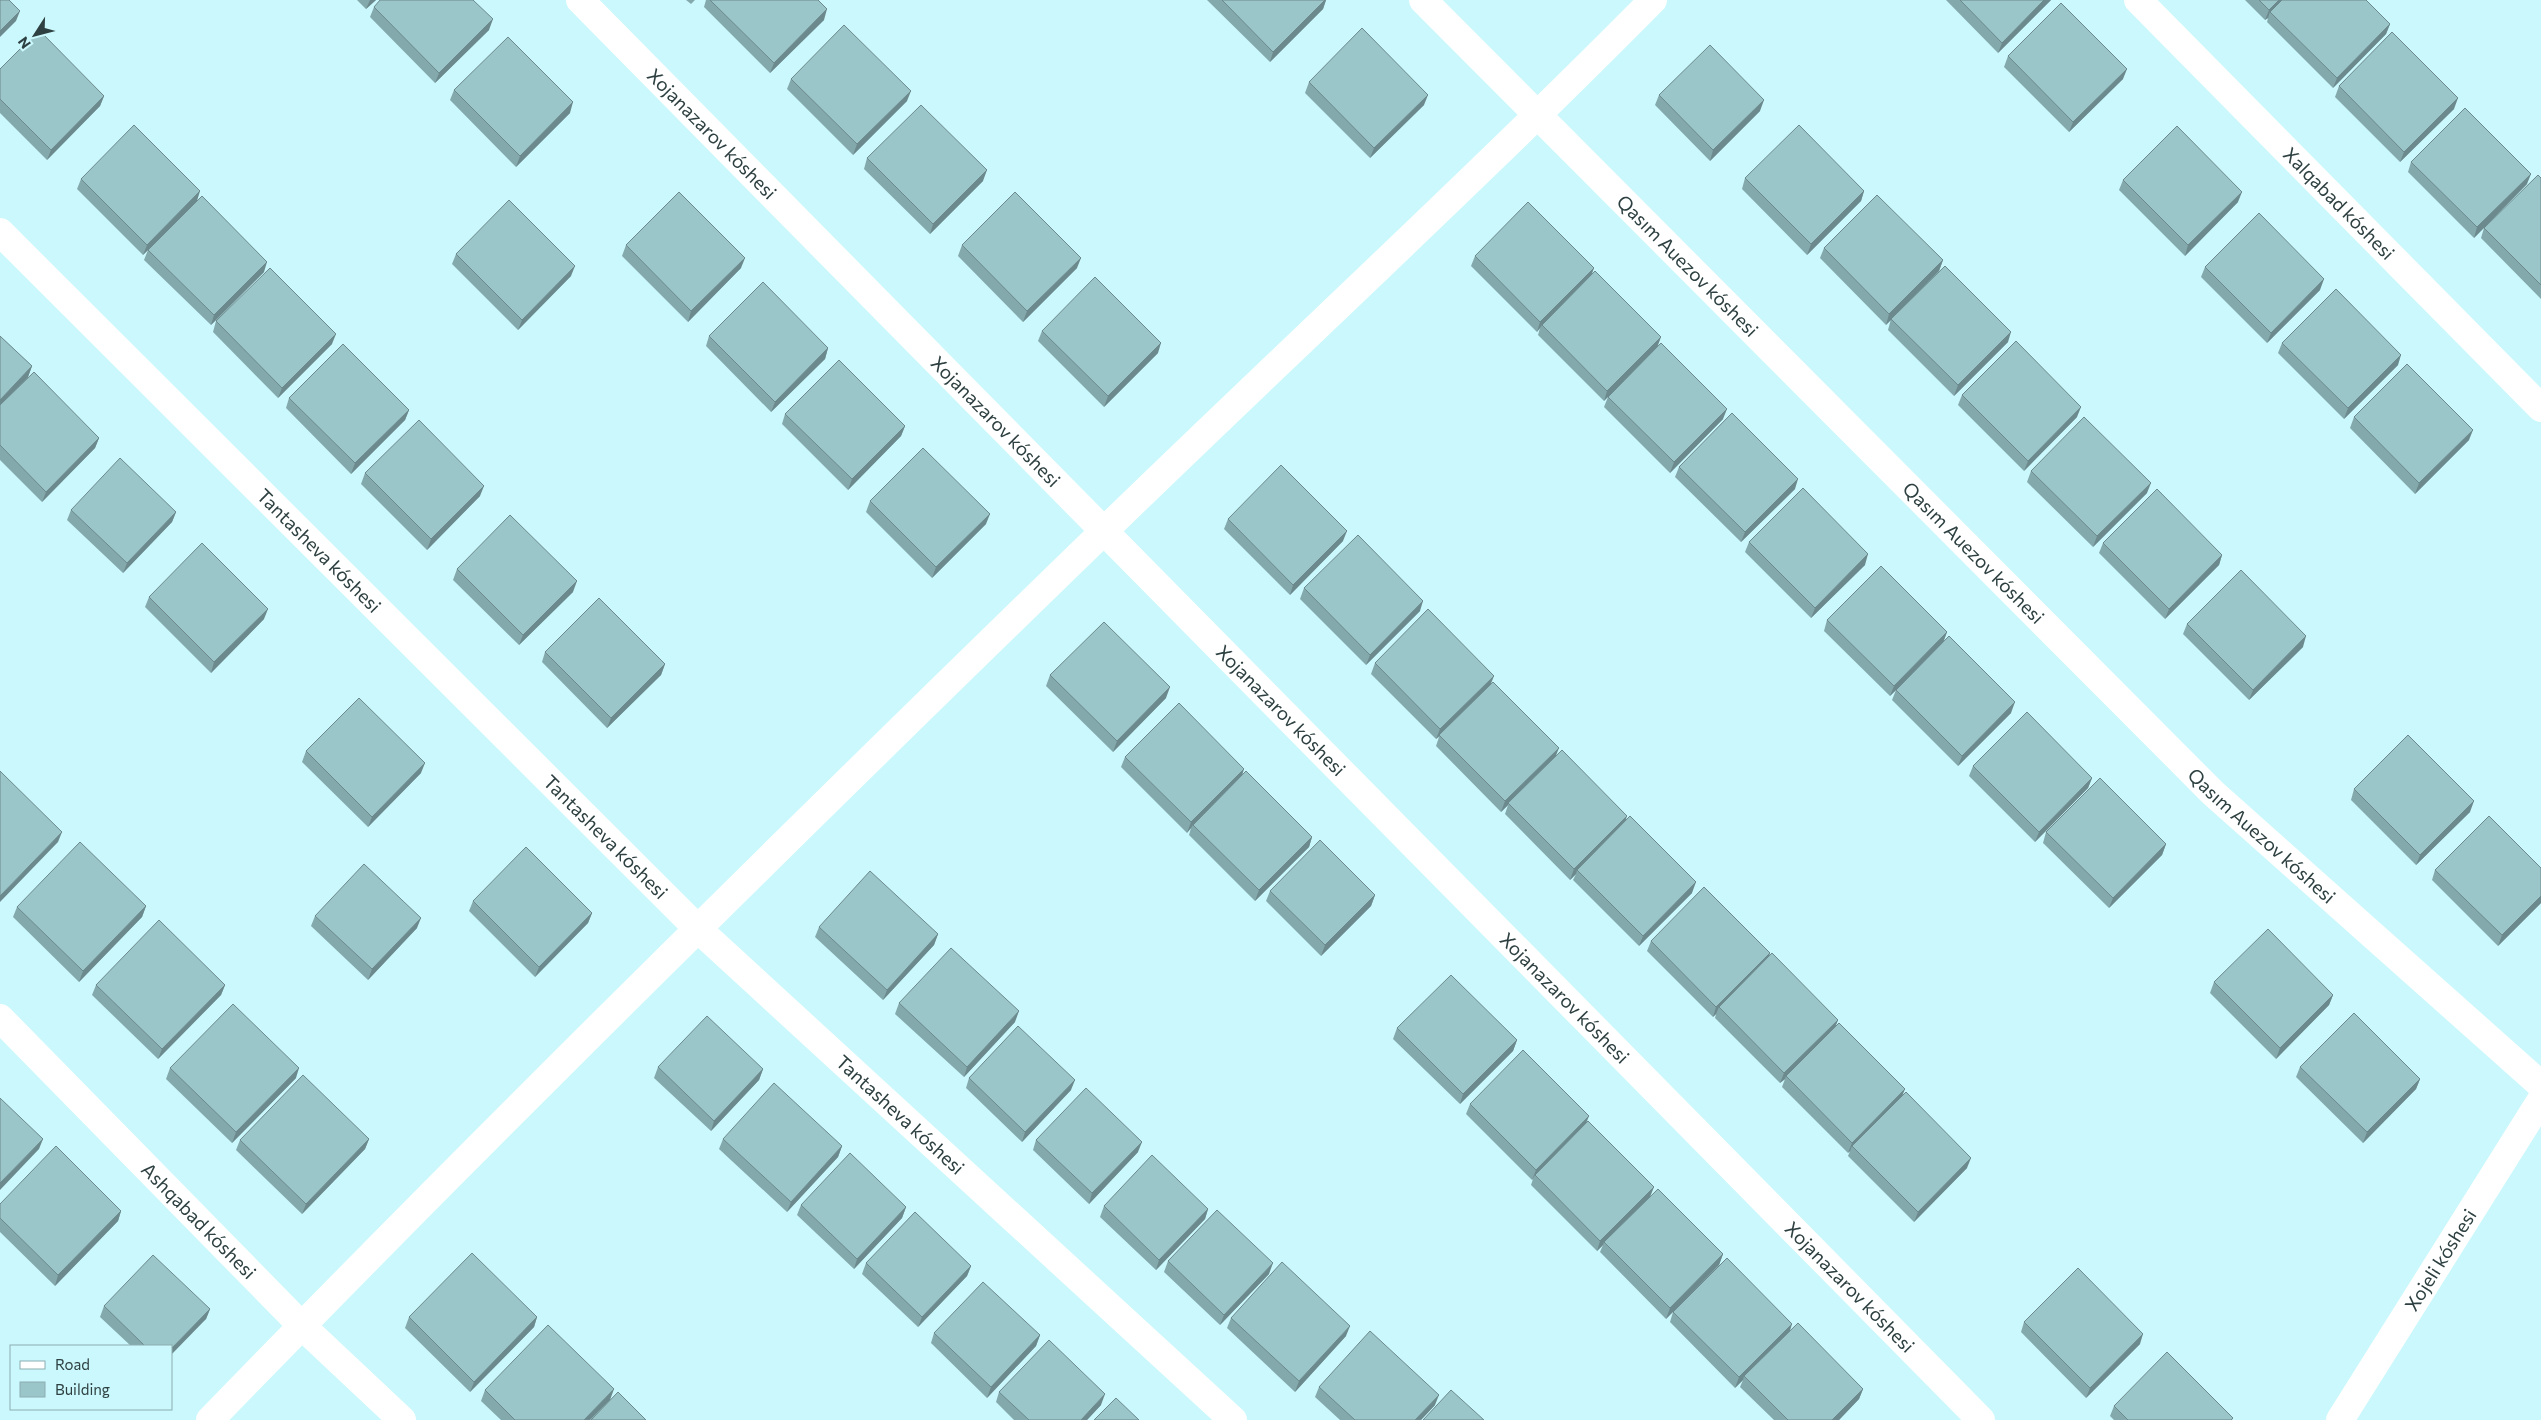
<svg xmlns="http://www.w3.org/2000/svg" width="2541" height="1420" viewBox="0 0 2541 1420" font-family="Commissioner,sans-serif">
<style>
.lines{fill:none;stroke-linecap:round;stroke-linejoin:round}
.minor{stroke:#fff;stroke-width:28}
.tertiary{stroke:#fff;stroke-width:28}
.wall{fill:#84a9ad}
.shaded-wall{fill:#6c8a8d}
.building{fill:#9ac5c9;stroke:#6c8a8d}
.labels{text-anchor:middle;stroke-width:4;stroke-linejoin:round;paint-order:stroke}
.street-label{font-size:19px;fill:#2e4041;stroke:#cbf8fc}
</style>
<rect width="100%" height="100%" fill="#cbf8fc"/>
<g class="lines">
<g class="minor">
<path id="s1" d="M580,0L1981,1420"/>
<path id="s2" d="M1423,0L2213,793L2541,1085"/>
<path id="s3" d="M2138,0L2541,408"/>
<path id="s4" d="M0,232L698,929L1233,1420"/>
<path id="s5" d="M0,1018L302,1326L402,1420"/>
<path d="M210,1420C503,1118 803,823 1105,530C1287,353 1474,181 1653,0"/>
</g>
<path class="tertiary" id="s6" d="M2340,1420L2541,1100"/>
</g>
<path class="wall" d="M357,0H376L366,9Z
M686,0H695L691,4Z
M706,0H818L824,20L770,73L704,7Z
M1207,0H1326L1323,9L1270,62Z
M1946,0H2051L1998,53Z
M2245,0H2366L2390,24L2386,34L2333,88L2267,22L2268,18L2265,20Z
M374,7L489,30L435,83L370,17Z
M2008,56L2123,79L2069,132L2004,67Z
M0,69L104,96L100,106L47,160L0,113Z
M791,79L907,101L853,155L787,89Z
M1309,82L1424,105L1370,158L1305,93Z
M2339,86L2454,109L2400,162L2335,97Z
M454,90L570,113L516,167L450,100Z
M1659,95L1760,111L1710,161L1655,105Z
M867,158L983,181L930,234L864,169Z
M2411,162L2527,184L2474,238L2408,172Z
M1745,178L1864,191L1861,201L1807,255L1742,189Z
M2541,178V299L2481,238L2484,228Z
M81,179L197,201L264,272L211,325L144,260L148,250L143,255L77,189Z
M2123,180L2238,202L2185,256L2119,190Z
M626,245L741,268L688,322L622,256Z
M962,245L1077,268L1023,322L958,256Z
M1824,248L1943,260L1939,271L1886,325L1820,258Z
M456,254L571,276L518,330L452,264Z
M1475,256L1594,268L1591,276L1658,347L1723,419L1670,473L1604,407L1608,397L1611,393L1604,401L1538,335L1540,328L1537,332L1471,266Z
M2205,267L2320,290L2267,343L2201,277Z
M1891,319L2008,342L1954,396L1888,330Z
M216,321L332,344L278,398L213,332Z
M1042,331L1158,353L1104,407L1038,341Z
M0,336L32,366L28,377L99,438L95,448L42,502L0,460Z
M709,336L828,348L825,359L771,412L706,346Z
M2282,343L2398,365L2344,419L2278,353Z
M1962,395L2077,417L2024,471L1958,405Z
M289,398L409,410L405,420L351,474L286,408Z
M785,414L905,426L901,436L848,490L782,424Z
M2354,417L2469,440L2415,494L2350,428Z
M1679,467L1795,489L1741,542L1675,477Z
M2031,471L2147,493L2093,547L2027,482Z
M365,473L480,496L427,550L361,484Z
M870,501L986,524L932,578L866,512Z
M71,510L176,512L172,522L123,573L67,520Z
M1228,519L1343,541L1290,595L1224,529Z
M1749,542L1865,565L1811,618L1745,552Z
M2103,543L2222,555L2219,565L2165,619L2099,553Z
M457,569L573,592L519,645L453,580Z
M1304,588L1420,611L1366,665L1300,599Z
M149,597L264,619L211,673L145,607Z
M1827,620L1947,632L1943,642L2011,713L1958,766L1892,700L1896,690L1890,696L1824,631Z
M2187,624L2303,647L2249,700L2183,634Z
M545,652L665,664L661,675L607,728L542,662Z
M1375,663L1491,684L1556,755L1625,821L1692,893L1639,946L1573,880L1576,874L1570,880L1505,814L1508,805L1501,812L1436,746L1439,737L1436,739L1371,674Z
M1050,675L1166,698L1113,752L1046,686Z
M306,751L421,773L368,827L302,762Z
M1125,757L1242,775L1312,837L1309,847L1255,901L1189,835L1191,828L1187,833L1121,767Z
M1973,766L2092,778L2088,788L2035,842L1969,776Z
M2354,789L2470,812L2416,865L2351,800Z
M2046,832L2166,844L2162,855L2109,908L2043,843Z
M2541,868V903L2498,946L2432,880L2435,870Z
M1270,891L1375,895L1371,906L1321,956L1266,901Z
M473,901L592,913L588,923L535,977L469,911Z
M146,906L142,917L79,982L13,917L17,907Z
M315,916L417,928L368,980L311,926Z
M819,927L938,934L934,945L883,1000L815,937Z
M1651,941L1770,953L1769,956L1838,1020L1835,1027L1902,1095L1967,1168L1914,1222L1848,1156L1850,1151L1848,1153L1782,1087L1785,1079L1780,1083L1715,1018L1716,1014L1713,1017L1647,951Z
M2214,982L2333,995L2329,1005L2276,1059L2210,993Z
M96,985H225L221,995L158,1059L92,995Z
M899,1003L1015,1022L964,1077L895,1014Z
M1397,1028L1517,1040L1513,1051L1460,1104L1393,1039Z
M658,1067L763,1069L759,1080L711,1131L654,1078Z
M2300,1067L2420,1079L2416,1089L2363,1143L2296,1077Z
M170,1068L296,1078L232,1143L166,1079Z
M969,1078L1071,1090L1022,1142L966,1088Z
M1470,1104L1586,1123L1650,1196L1723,1254L1719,1265L1666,1319L1600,1252L1603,1245L1597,1251L1531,1185L1533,1179L1532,1180L1466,1114Z
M369,1139L365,1149L302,1214L236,1150L240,1140Z
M723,1139L842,1146L838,1157L787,1212L719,1149Z
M1036,1140L1138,1152L1089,1204L1033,1150Z
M0,1204L121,1211L118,1221L55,1286L0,1232Z
M801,1205L906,1207L902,1218L854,1269L797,1215Z
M1104,1206L1208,1209L1205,1219L1156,1270L1100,1217Z
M1168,1261L1269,1274L1220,1325L1164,1272Z
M866,1263L971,1266L967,1276L918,1327L862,1274Z
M104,1306L210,1309L206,1319L171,1346H131L100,1317Z
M1673,1312L1790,1330L1863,1389L1859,1399L1839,1420H1774L1740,1387L1743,1380L1735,1388L1670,1322Z
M409,1317H537L534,1327L470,1392L405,1328Z
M1231,1318L1346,1336L1295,1392L1227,1328Z
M2024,1322L2140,1344L2086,1398L2021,1332Z
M934,1333L1040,1335L1036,1346L987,1398L931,1343Z
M1319,1387L1435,1405L1421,1420H1340L1315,1397Z
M485,1390L610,1400L590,1420H501L481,1401Z
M999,1392L1101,1405L1087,1420H1014L996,1402Z
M2114,1406L2233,1418L2232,1420H2114L2110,1416Z"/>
<path class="shaded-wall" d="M370,0H376L366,9Z
M1325,0H1326L1323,9L1270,62L1273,52Z
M2044,0H2051L1998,53L2002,43Z
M2279,0H2286L2270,12L2268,18L2265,20L2269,10Z
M827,9L824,20L770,73L774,63Z
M20,11L16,21L0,37V31Z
M493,19L489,30L435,83L439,73Z
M2390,24L2386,34L2333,88L2337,78Z
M2127,69L2123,79L2069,132L2073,122Z
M911,91L907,101L853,155L857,144Z
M1428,95L1424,105L1370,158L1374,148Z
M104,96L100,106L47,160L51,150Z
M2458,98L2454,109L2400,162L2404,152Z
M1764,100L1760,111L1710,161L1713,150Z
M573,102L570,113L516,167L520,156Z
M987,170L983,181L930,234L933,224Z
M2531,174L2527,184L2474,238L2477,227Z
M200,191L197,201L143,255L147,245Z
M1864,191L1861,201L1807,255L1811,244Z
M2242,192L2238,202L2185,256L2188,245Z
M745,258L741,268L688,322L691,311Z
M1081,258L1077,268L1023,322L1027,311Z
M1943,260L1939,271L1886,325L1889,314Z
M267,262L264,272L211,325L214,315Z
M575,266L571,276L518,330L522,320Z
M1594,268L1590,278L1542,325L1540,328L1537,332L1540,322Z
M2324,279L2320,290L2267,343L2271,333Z
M2011,332L2008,342L1954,396L1958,385Z
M336,334L332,344L278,398L282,388Z
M1661,337L1657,348L1604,401L1607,391Z
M1161,343L1158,353L1104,407L1108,396Z
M828,348L825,359L771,412L775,402Z
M2401,355L2398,365L2344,419L2348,408Z
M32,366L28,377L0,406V400Z
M2081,407L2077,417L2024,471L2028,461Z
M1727,409L1723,419L1670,473L1674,462Z
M409,410L405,420L351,474L355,463Z
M905,426L901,436L848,490L852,479Z
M2473,430L2469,440L2415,494L2419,483Z
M99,438L95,448L42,502L46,492Z
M1798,479L1795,489L1741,542L1745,532Z
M2151,483L2147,493L2093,547L2097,536Z
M484,486L480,496L427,550L431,539Z
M176,512L172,522L123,573L127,563Z
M990,514L986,524L932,578L936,567Z
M1347,531L1343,541L1290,595L1293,585Z
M1868,554L1865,565L1811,618L1815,608Z
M2222,555L2219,565L2165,619L2169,609Z
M577,581L573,592L519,645L523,635Z
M1423,601L1420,611L1366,665L1370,655Z
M268,609L264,619L211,673L214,662Z
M1947,632L1943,643L1890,696L1894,686Z
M2306,636L2303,647L2249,700L2253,690Z
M665,664L661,675L607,728L611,718Z
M1494,676L1490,686L1436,739L1440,729Z
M1170,687L1166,698L1113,752L1117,741Z
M2015,702L2011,713L1958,766L1962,756Z
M1559,748L1555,758L1508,803V805L1501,812L1505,801Z
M425,763L421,773L368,827L372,817Z
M1244,769L1241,779L1193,825L1191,828L1187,833L1191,822Z
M2092,778L2088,788L2035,842L2039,832Z
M2474,801L2470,812L2416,865L2420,855Z
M1627,816L1624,826L1577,870L1576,874L1570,880L1574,869Z
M62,832L58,842L0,902V896Z
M1312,837L1309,847L1255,901L1259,890Z
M2166,844L2162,855L2109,908L2113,898Z
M1696,882L1692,893L1639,946L1643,936Z
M1375,895L1371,906L1321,956L1325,945Z
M2541,896V903L2498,946L2502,935Z
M146,906L142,917L79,982L83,971Z
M592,913L588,923L535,977L539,967Z
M421,918L417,928L368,980L372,969Z
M938,934L934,945L883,1000L887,990Z
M1770,953L1766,964L1719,1007L1716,1014L1713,1017L1716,1007Z
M225,985L221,995L158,1059L162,1049Z
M2333,995L2329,1005L2276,1059L2280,1048Z
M1019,1011L1015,1022L964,1077L967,1067Z
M1838,1020L1834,1030L1786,1076L1785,1079L1780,1083L1784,1073Z
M1517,1040L1513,1051L1460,1104L1463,1094Z
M299,1068L296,1078L232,1143L236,1132Z
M763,1069L759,1080L711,1131L714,1121Z
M2420,1079L2416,1089L2363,1143L2367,1132Z
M1075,1080L1071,1090L1022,1142L1025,1132Z
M1905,1089L1901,1099L1852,1146L1850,1151L1848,1153L1852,1143Z
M1589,1116L1585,1126L1535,1175L1532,1180L1536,1170Z
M43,1139L39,1149L0,1190V1183Z
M369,1139L365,1149L302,1214L306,1204Z
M1142,1142L1138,1152L1089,1204L1092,1193Z
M842,1146L838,1157L787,1212L791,1202Z
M1971,1158L1967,1168L1914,1222L1918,1212Z
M1654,1187L1650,1197L1604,1242L1603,1245L1597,1251L1600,1241Z
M906,1207L902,1218L854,1269L857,1259Z
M1208,1209L1205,1219L1156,1270L1159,1260Z
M121,1211L118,1221L55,1286L58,1275Z
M1723,1254L1719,1265L1666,1319L1670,1308Z
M1273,1263L1269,1274L1220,1325L1224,1315Z
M971,1266L967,1276L918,1327L922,1317Z
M210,1309L206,1319L171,1355V1349Z
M537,1317L534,1327L470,1392L474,1382Z
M1792,1324L1789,1334L1744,1376L1743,1380L1735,1388L1739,1377Z
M1350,1326L1346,1336L1295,1392L1299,1381Z
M2143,1334L2140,1344L2086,1398L2090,1388Z
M1040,1335L1036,1346L987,1398L991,1387Z
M614,1389L610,1400L590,1420H584Z
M1863,1389L1859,1399L1839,1420H1832Z
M1105,1394L1101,1405L1087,1420H1081Z
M1439,1395L1435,1405L1421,1420H1415Z"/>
<path class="building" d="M0,0H9L20,11L0,31Z
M380,0H473L493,19L439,73L374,7Z
M710,0H818L827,9L774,63Z
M1222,0H1325L1273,52Z
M1960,0H2044L2002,43Z
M2259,0H2279L2269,10Z
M2282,0H2366L2390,24L2337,78L2270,12Z
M2061,3L2127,69L2073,122L2008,56Z
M844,25L911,91L857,144L791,79Z
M1362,28L1428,95L1374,148L1309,82Z
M39,30L104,96L51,150L0,99V69Z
M2392,32L2458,98L2404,152L2339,86Z
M508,37L573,102L520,156L454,90Z
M1710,45L1764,100L1713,150L1659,95Z
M921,105L987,170L933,224L867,158Z
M2465,108L2531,174L2477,227L2411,162Z
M134,125L200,191L147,245L81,179Z
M1799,125L1864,191L1811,244L1745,178Z
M2177,126L2242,192L2188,245L2123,180Z
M2538,175L2541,178V285L2484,228Z
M679,192L745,258L691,311L626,245Z
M1015,192L1081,258L1027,311L962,245Z
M1877,195L1943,260L1889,314L1824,248Z
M202,196L267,262L214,315L148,250Z
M509,200L575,266L522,320L456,254Z
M1528,202L1594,268L1540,322L1475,256Z
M2259,213L2324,279L2271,333L2205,267Z
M1945,266L2011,332L1958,385L1891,319Z
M270,268L336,334L282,388L216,321Z
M1595,271L1661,337L1607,391L1542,325Z
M1095,277L1161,343L1108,396L1042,331Z
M763,282L828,348L775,402L709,336Z
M2336,289L2401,355L2348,408L2282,343Z
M0,336L32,366L0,400Z
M2016,341L2081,407L2028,461L1962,395Z
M1661,343L1727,409L1674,462L1608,397Z
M343,344L409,410L355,463L289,398Z
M839,360L905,426L852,479L785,414Z
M2407,364L2473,430L2419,483L2354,417Z
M34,372L99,438L46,492L0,445V405Z
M1732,413L1798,479L1745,532L1679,467Z
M2084,417L2151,483L2097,536L2031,471Z
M419,420L484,486L431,539L365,473Z
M923,448L990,514L936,567L870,501Z
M120,458L176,512L127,563L71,510Z
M1281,465L1347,531L1293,585L1228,519Z
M1803,488L1868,554L1815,608L1749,542Z
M2157,489L2222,555L2169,609L2103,543Z
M510,515L577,581L523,635L457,569Z
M1358,535L1423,601L1370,655L1304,588Z
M202,543L268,609L214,662L149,597Z
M1881,566L1947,632L1894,686L1827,620Z
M2241,570L2306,636L2253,690L2187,624Z
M599,598L665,664L611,718L545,652Z
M1428,609L1494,676L1440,729L1375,663Z
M1104,622L1170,687L1117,741L1050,675Z
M1949,636L2015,702L1962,756L1896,690Z
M1493,682L1559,748L1505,801L1439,735Z
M359,698L425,763L372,817L306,751Z
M1179,703L1244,769L1191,822L1125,757Z
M2027,712L2092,778L2039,832L1973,766Z
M2408,735L2474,801L2420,855L2354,789Z
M1562,750L1627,816L1574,869L1508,803Z
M0,771L62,832L0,896Z
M1246,771L1312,837L1259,890L1193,825Z
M2100,778L2166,844L2113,898L2046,832Z
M1630,816L1696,882L1643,936L1577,870Z
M2489,816L2541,868V896L2502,935L2435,870Z
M1320,840L1375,895L1325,945L1270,891Z
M80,842L146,906L83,971L17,907Z
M526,847L592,913L539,967L473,901Z
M364,864L421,918L372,969L315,916Z
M870,871L938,934L887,990L819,927Z
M1704,887L1770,953L1716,1007L1651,941Z
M159,920L225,985L162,1049L96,985Z
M2268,929L2333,995L2280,1048L2214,982Z
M951,948L1019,1011L967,1067L899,1003Z
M1772,953L1838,1020L1784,1073L1719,1007Z
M1451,975L1517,1040L1463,1094L1397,1028Z
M233,1004L299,1068L236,1132L170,1068Z
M2354,1013L2420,1079L2367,1132L2300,1067Z
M707,1016L763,1069L714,1121L658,1067Z
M1839,1023L1905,1089L1852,1143L1786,1076Z
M1018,1026L1075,1080L1025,1132L969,1078Z
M1523,1050L1589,1116L1536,1170L1470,1104Z
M303,1075L369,1139L306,1204L240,1140Z
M774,1083L842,1146L791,1202L723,1139Z
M1086,1088L1142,1142L1092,1193L1036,1140Z
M1906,1092L1971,1158L1918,1212L1852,1146Z
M0,1098L43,1139L0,1183Z
M1588,1121L1654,1187L1600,1241L1535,1175Z
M56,1146L121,1211L58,1275L0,1218V1204Z
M850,1153L906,1207L857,1259L801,1205Z
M1152,1155L1208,1209L1159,1260L1104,1206Z
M1658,1189L1723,1254L1670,1308L1604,1242Z
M1217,1210L1273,1263L1224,1315L1168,1261Z
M915,1212L971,1266L922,1317L866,1263Z
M472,1253L537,1317L474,1382L409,1317Z
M153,1255L210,1309L171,1349V1346H145L104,1306Z
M1727,1258L1792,1324L1739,1377L1673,1312Z
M1282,1262L1350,1326L1299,1381L1231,1318Z
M2078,1268L2143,1334L2090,1388L2024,1322Z
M983,1282L1040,1335L991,1387L934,1333Z
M1798,1323L1863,1389L1832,1420H1788L1744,1376Z
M548,1325L614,1389L584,1420H515L485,1390Z
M1370,1331L1439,1395L1415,1420H1355L1319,1387Z
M1049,1340L1105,1394L1081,1420H1029L999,1392Z
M2167,1352L2233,1418L2231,1420H2128L2114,1406Z
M1451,1390L1484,1420H1423Z
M618,1392L646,1420H591Z
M1116,1398L1139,1420H1094Z"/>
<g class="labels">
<g class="street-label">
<text dy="7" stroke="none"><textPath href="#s1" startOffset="188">Xojanazarov kóshesi</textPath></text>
<text dy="7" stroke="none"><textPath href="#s3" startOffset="286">Xalqabad kóshesi</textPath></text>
<text dy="7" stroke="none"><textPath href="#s2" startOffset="375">Qasım Auezov kóshesi</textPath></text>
<text dy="7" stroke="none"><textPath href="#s1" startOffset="592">Xojanazarov kóshesi</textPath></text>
<text dy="7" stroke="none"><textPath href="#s4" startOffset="451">Tantasheva kóshesi</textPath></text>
<text dy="7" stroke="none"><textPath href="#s2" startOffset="780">Qasım Auezov kóshesi</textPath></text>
<text dy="7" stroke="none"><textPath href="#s1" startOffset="998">Xojanazarov kóshesi</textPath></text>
<text dy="7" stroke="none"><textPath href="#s2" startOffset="1184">Qasım Auezov kóshesi</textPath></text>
<text dy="7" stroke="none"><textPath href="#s4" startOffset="856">Tantasheva kóshesi</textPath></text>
<text dy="7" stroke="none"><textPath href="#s1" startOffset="1402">Xojanazarov kóshesi</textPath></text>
<text dy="7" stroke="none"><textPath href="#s4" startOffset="1261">Tantasheva kóshesi</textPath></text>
<text dy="7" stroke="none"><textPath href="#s5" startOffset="284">Ashqabad kóshesi</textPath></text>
<text dy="7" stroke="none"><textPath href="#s6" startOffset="189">Xojeli kóshesi</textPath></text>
<text dy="7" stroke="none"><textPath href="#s1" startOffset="1808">Xojanazarov kóshesi</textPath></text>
</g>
</g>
<rect x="10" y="1345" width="162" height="65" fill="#cbf8fc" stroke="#8caeb1"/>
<rect x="20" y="1361" width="25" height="8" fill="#ffffff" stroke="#8caeb1"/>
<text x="55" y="1370" font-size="15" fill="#2e4041">Road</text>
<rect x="20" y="1382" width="25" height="15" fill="#9ac5c9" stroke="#8caeb1"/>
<text x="55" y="1395" font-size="15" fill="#2e4041">Building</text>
<g transform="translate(35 35) rotate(234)" stroke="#cbf8fc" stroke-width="4" paint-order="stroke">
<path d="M0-4L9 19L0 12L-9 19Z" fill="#2e4041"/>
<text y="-8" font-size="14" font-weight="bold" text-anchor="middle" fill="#2e4041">N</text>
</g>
</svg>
